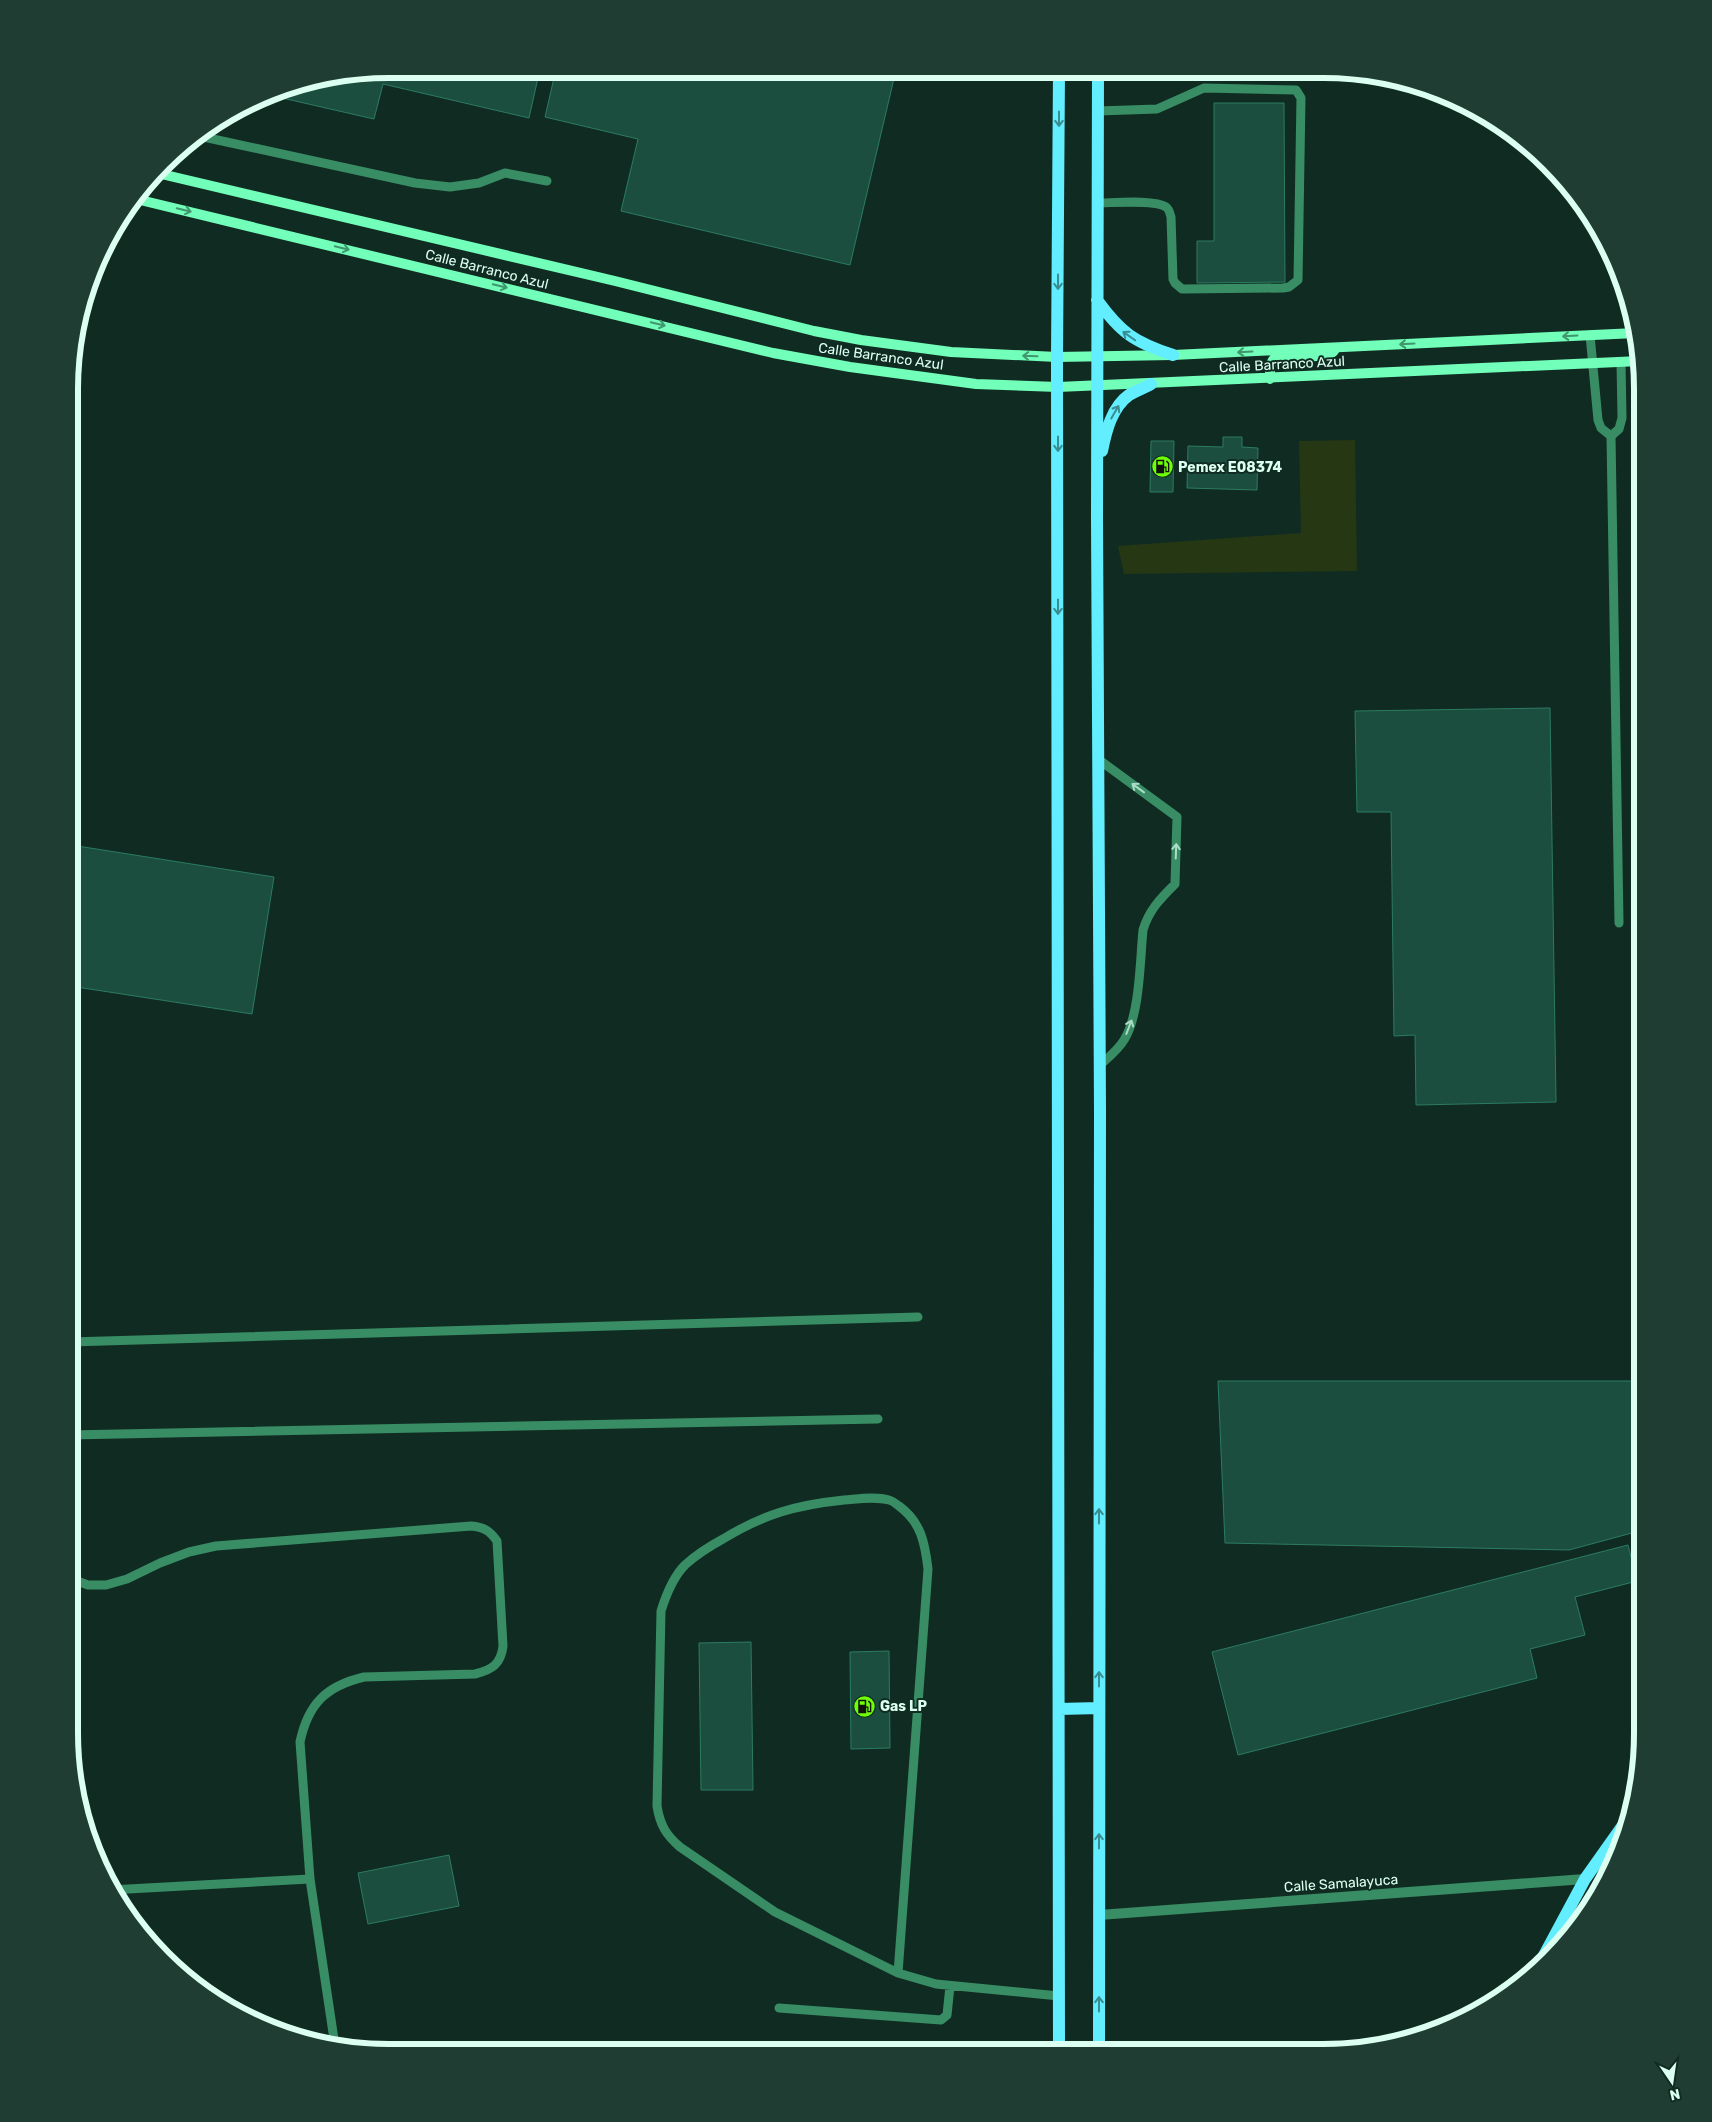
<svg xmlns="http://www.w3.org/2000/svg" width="1712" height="2122" viewBox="0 0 1712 2122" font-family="Rubik,sans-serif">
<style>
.green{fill:#263713}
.building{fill:#1b4e3e;stroke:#2c7b62}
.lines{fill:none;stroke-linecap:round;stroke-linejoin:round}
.lane{stroke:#398d65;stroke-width:9}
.street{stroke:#398d65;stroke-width:10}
.secondary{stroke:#72ffba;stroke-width:10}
.primary{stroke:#62eeff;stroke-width:12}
.oneway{stroke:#398d90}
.oneway2{stroke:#41966e}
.oneway3{stroke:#aaddc7}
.labels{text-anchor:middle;stroke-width:4;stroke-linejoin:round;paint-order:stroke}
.street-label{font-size:14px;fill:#dbfff1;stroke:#102c22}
.poi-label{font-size:14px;font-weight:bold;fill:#dbfff1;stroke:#102c22;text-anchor:start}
.rim{fill:none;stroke:#dbfff1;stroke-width:6}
</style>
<rect width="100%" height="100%" fill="#102c22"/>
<path class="green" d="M1355,440L1357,571L1124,574L1118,546L1301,533L1299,441Z"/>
<path class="building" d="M389,69H540L529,118L383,84L374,119L269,95L286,86Z
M556,69L896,70L850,265L621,211L638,139L545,117Z
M1214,103H1284L1285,282L1197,283V241H1214Z
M1223,437H1242V447L1258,448L1257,490L1187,488L1188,446L1223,447Z
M1151,441H1174L1173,492H1150Z
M1550,708L1556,1102L1416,1105L1415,1035L1394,1036L1391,812H1357L1355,711Z
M71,845L274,877L252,1014L70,986Z
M1218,1381H1643V1530L1569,1550L1225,1543Z
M1628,1545L1637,1581L1575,1597L1585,1635L1530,1649L1537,1678L1238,1755L1212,1652Z
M751,1642L753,1790H701L699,1643Z
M889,1651L890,1748L851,1749L850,1652Z
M449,1855L459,1906L368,1924L358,1873Z"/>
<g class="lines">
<path class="lane" d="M199,136L415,183L450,187L479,183L505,173L547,181
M1098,203C1112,203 1155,199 1166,207C1169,209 1170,213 1171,217L1173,279L1175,283L1182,289L1283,288L1289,287L1298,280L1301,98L1296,90L1204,88L1157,109L1098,111
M1590,335L1598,420L1601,428L1611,436
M1098,759L1177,817L1175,884C1160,899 1149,910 1143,930C1140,960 1140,1015 1124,1040C1118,1050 1109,1057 1100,1065
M1619,923L1611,436L1619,429L1622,418L1621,362
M70,1342L918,1317
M69,1435L878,1419
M69,1578L88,1585H106L127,1579L160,1563L189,1552L216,1546L471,1526C484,1527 490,1531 497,1541L503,1646C501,1664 492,1670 475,1674L364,1677C326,1686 308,1704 300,1742L310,1879L335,2046
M110,1890L310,1879
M898,1973L928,1569C925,1543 921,1522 899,1506C896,1504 893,1501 889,1500C875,1496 858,1499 844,1500C796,1505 764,1514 723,1539C710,1546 696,1555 685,1565C673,1577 666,1595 661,1611L657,1806C660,1825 666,1835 680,1847L775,1912L898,1973L936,1984L1059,1996
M779,2008L941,2020L947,2015L950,1986"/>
<path class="street" d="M1099,1915L1585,1879"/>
<path class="secondary" d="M157,173L615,281L814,331L861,340L951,352L1057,357L1173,355L1636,333
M136,199L773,353L850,367L976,384L1058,387L1640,361
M1270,379V366L1273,360L1327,355L1333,352L1336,348"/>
<path class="primary" d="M1098,71L1097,519L1100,1110L1099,2053
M1097,300C1121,333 1134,342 1173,355
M1102,451C1106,431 1112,407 1129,395C1136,391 1144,388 1151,384
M1059,1709L1099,1708
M1534,1974L1585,1879L1631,1814
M1059,2053L1057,357L1059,71"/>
</g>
<defs><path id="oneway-shaft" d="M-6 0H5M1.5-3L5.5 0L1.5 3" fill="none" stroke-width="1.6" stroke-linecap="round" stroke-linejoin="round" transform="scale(1.25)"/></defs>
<g class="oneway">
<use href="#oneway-shaft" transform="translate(1059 119) rotate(90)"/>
<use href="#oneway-shaft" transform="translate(1058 282) rotate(90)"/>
<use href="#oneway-shaft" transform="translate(1129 336) rotate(-145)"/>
<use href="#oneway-shaft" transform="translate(1115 412) rotate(-60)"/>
<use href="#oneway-shaft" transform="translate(1058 444) rotate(90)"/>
<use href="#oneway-shaft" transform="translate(1058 607) rotate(90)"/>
<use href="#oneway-shaft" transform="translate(1099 1516) rotate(-90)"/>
<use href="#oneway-shaft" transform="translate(1099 1679) rotate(-90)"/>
<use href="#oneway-shaft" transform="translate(1099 1841) rotate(-90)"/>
<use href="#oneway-shaft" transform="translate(1099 2004) rotate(-90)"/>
</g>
<g class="oneway2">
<use href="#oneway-shaft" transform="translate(184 210) rotate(13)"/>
<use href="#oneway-shaft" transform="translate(342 248) rotate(14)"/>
<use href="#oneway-shaft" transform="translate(500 286) rotate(14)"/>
<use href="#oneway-shaft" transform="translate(658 324) rotate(13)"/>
<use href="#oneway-shaft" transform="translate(1570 336) rotate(177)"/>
<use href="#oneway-shaft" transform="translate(1407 344) rotate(177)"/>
<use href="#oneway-shaft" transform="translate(1245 352) rotate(177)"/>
<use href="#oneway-shaft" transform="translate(1030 356) rotate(-178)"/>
</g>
<g class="oneway3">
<use href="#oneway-shaft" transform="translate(1138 788) rotate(-144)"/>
<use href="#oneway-shaft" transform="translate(1176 851) rotate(-88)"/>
<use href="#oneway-shaft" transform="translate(1129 1027) rotate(-69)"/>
</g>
<defs>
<symbol id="fuel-disc" viewBox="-11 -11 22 22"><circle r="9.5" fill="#6eff07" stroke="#102c22"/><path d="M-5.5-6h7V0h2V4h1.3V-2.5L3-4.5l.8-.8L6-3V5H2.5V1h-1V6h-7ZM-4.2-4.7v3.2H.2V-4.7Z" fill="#111"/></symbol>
</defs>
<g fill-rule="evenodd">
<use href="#fuel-disc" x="1150" y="454" width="25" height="25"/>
<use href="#fuel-disc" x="852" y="1694" width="25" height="25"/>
</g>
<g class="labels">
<g class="street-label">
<text transform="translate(487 269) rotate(14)" y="5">Calle Barranco Azul</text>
<text transform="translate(881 356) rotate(8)" y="5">Calle Barranco Azul</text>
<text transform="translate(1282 364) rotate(-3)" y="5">Calle Barranco Azul</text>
<text transform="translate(1341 1883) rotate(-4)" y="5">Calle Samalayuca</text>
</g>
<g class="poi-label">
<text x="1178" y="472">Pemex E08374</text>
<text x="880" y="1711">Gas LP</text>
</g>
</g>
<path d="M0 0H1712V2122H0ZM389 78H1323A311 311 0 0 1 1634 389V1733A311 311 0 0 1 1323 2044H389A311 311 0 0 1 78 1733V389A311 311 0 0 1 389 78Z" fill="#203d33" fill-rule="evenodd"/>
<path class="rim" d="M389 78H1323A311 311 0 0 1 1634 389V1733A311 311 0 0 1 1323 2044H389A311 311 0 0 1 78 1733V389A311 311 0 0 1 389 78Z"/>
<g transform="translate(1672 2082) rotate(167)" stroke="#102c22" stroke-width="4" paint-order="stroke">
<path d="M0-4L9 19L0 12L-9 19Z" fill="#dbfff1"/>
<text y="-8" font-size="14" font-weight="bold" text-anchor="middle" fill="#dbfff1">N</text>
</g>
</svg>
